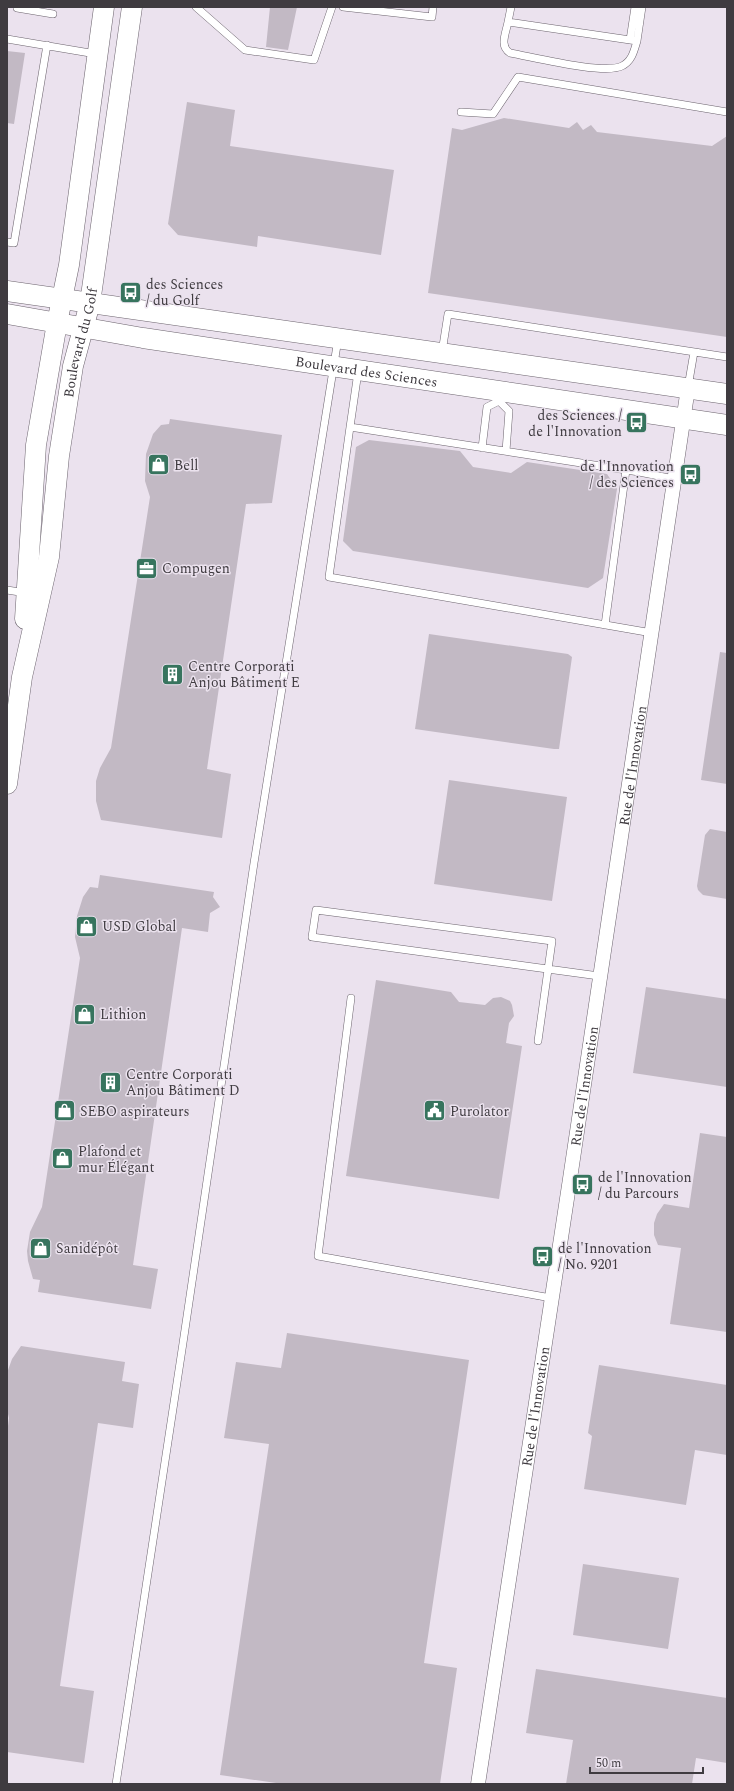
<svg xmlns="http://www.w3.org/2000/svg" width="734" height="1791" viewBox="0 0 734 1791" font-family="Spectral,serif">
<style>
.building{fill:#c2b9c4}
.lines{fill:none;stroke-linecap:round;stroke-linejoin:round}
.lane-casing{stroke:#6c646e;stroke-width:8}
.street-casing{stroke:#6c646e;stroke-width:15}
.secondary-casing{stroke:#6c646e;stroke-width:21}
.lane{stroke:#fff;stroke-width:7}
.street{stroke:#fff;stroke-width:14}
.secondary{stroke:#fff;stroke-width:20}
.labels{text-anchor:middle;stroke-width:3;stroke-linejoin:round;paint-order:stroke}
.poi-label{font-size:14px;fill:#3f3b40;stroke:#ebe2ee;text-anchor:start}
.street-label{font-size:14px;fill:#3f3b40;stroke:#ebe2ee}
</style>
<rect width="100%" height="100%" fill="#ebe2ee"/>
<path class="building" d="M270,7H297L288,50L266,47Z
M7,51L25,53L14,124L7,123Z
M187,102L235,110L230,146L394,170L381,255L258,236L257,247L178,235L168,224Z
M504,118L569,128L577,122L583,130L591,125L597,132L712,146L727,136V337L428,293L452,128L462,130Z
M170,419L282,435L272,503L246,504L207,769L231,774L222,838L101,820L96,801V781L100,768L111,748L150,497L145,481L146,454L153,434L161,425L169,424Z
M369,440L460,451L473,467L511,473L527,462L607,474L617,489L603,578L588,588L353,551L343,541L356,447Z
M429,634L568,654L572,657L559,749H554L415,729Z
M720,652L727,653V784L701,780Z
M449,780L567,797L552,901L434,884Z
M710,829L727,832V899L703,895L698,890L697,886L705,835Z
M100,875L214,892L213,897L220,907L210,913L208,932L182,928L133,1265L158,1269L151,1309L38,1292L40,1280L33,1279L28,1261L27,1251L30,1232L42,1207L78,971L80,958L75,937L77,916L83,897L90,887L98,888Z
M376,980L451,992L459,1002L485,1005L493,998L501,997L510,1001L512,1005L514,1016L509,1023L506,1043L522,1046L499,1199L346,1176Z
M646,987L727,999V1087L633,1073Z
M700,1133L727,1137V1332L670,1324L681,1248L658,1245L654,1235V1223L657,1214L664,1204L689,1208Z
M287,1333L469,1360L424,1663L457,1668L440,1784H283L220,1775L269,1444L224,1438L236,1362L281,1368Z
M21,1346L125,1362L122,1381L139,1384L133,1428L98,1423L60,1686L94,1691L84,1763L7,1752V1434L9,1418L7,1410V1373L12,1359Z
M599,1365L727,1385V1455L695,1450L686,1505L584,1489L592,1436L588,1433Z
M583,1564L679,1578L668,1649L573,1635Z
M536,1669L727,1698V1763L696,1758L692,1784H566L573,1740L526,1733Z"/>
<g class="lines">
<defs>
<path id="lane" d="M196,7L245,50L314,60L332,7
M343,7L432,17L433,7
M511,7L508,22L637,41L642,7
M17,8L53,14
M508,22C506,33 499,46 510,53C533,57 604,75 622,66C632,61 634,51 637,41
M7,39L96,54
M630,40L635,7
M461,112L493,114L518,77L727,112
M7,242L14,243L47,45
M442,352L448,314L727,357
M358,372L350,427L639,472L674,479
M688,387L694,352
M499,401L509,411L506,451
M350,427L329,577L652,633
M482,448L487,407L499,401
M7,590L26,593
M605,625L626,470
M351,998L318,1256L551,1298
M538,1041L552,941L316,910L312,937L599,976
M116,1784L183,1343L254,863L338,339"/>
<g id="street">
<path id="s1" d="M478,1784C548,1319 621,853 688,388"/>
</g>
<g id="secondary">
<path d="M7,291L727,394"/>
<path id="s2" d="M7,314L143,338L727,425"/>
<path d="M25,619L36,445L57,323L69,265L104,7"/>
<path id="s3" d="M7,784L22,677L49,557L59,456L73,366L90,303L132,7"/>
</g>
</defs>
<use href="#lane" class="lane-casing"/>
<use href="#street" class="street-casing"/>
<use href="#secondary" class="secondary-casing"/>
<use href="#lane" class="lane"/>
<use href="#street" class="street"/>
<use href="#secondary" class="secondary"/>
</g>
<defs>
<symbol id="bus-square" viewBox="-11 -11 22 22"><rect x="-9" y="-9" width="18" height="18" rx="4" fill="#37745e" stroke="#ebe2ee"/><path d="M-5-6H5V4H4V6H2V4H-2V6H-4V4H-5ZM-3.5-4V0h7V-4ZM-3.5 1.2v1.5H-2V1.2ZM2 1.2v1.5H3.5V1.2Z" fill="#fff"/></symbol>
<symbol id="shop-square" viewBox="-11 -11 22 22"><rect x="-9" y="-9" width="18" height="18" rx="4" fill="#37745e" stroke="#ebe2ee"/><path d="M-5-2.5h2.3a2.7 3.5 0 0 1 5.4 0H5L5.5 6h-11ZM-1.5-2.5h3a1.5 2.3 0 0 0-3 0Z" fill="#fff"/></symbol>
<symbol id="office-square" viewBox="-11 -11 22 22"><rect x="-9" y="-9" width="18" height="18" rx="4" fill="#37745e" stroke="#ebe2ee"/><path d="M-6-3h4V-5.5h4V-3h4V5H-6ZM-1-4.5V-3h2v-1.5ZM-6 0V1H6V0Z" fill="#fff"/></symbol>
<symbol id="building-square" viewBox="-11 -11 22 22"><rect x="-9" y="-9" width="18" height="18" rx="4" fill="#37745e" stroke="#ebe2ee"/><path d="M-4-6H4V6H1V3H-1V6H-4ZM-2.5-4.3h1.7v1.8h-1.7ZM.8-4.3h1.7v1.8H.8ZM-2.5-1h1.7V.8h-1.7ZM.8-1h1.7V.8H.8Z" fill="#fff"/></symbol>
<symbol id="civic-square" viewBox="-11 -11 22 22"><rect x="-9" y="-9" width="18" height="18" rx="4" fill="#37745e" stroke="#ebe2ee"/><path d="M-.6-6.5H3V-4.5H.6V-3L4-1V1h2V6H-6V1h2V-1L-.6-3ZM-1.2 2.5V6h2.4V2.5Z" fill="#fff"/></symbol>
</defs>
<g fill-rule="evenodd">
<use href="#bus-square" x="118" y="280" width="25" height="25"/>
<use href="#bus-square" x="624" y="410" width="25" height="25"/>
<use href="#shop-square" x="146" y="452" width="25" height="25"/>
<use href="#bus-square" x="678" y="462" width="25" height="25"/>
<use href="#office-square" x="134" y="556" width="25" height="25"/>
<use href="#building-square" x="160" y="662" width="25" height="25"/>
<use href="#shop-square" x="74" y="914" width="25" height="25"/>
<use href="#shop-square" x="72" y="1002" width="25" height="25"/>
<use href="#building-square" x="98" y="1070" width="25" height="25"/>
<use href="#shop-square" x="52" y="1098" width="25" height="25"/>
<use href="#civic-square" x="422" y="1098" width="25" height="25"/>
<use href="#shop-square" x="50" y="1146" width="25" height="25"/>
<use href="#bus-square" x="570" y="1172" width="25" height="25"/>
<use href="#shop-square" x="28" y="1236" width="25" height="25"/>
<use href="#bus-square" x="530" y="1244" width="25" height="25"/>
</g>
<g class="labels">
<g class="poi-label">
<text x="146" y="289">des Sciences<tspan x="146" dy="16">/ du Golf</tspan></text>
<text x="622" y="420" text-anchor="end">des Sciences /<tspan x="622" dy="16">de l'Innovation</tspan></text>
<text x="174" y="470">Bell</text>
<text x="674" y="471" text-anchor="end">de l'Innovation<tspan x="674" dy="16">/ des Sciences</tspan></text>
<text x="162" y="573">Compugen</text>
<text x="188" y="671">Centre Corporati<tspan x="188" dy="16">Anjou Bâtiment E</tspan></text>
<text x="102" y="931">USD Global</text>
<text x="100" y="1019">Lithion</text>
<text x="126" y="1079">Centre Corporati<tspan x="126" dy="16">Anjou Bâtiment D</tspan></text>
<text x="80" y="1116">SEBO aspirateurs</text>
<text x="450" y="1116">Purolator</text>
<text x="78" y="1156">Plafond et<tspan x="78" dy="16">mur Élégant</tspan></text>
<text x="598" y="1182">de l'Innovation<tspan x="598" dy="16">/ du Parcours</tspan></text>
<text x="56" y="1253">Sanidépôt</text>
<text x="558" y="1253">de l'Innovation<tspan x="558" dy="16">/ No. 9201</tspan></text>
</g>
<g class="street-label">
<text dy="5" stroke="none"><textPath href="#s3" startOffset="448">Boulevard du Golf</textPath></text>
<text dy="5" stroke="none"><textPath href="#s2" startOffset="364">Boulevard des Sciences</textPath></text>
<text dy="5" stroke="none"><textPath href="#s1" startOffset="1030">Rue de l'Innovation</textPath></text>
<text dy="5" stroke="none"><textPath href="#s1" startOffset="706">Rue de l'Innovation</textPath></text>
<text dy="5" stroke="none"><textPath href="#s1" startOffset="382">Rue de l'Innovation</textPath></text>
</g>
</g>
<rect width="734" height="1791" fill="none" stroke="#3f3b40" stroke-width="16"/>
<path d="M590 1767v6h113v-6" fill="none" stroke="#3f3b40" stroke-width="2"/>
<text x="596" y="1767" font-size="12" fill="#3f3b40" stroke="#ebe2ee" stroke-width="3" paint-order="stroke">50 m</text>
</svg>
